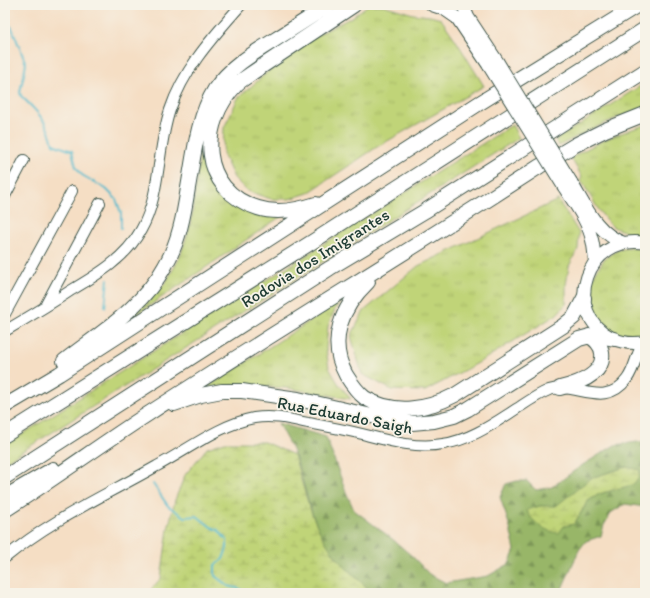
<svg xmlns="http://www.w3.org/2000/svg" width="650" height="598" viewBox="0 0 650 598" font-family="Itim,sans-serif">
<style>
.grass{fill:url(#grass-tufts);stroke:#708856}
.forest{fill:url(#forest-firs);stroke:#5c7a4e;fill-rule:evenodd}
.wetland{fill:url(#wetland-marsh);stroke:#708856}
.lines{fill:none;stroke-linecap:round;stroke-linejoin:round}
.stream{stroke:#50bacd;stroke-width:2}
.minor-casing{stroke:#3f554a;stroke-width:12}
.major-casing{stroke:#3f554a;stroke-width:14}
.highway-casing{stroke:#3f554a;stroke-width:16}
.minor{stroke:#fff;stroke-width:10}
.major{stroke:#fff;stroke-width:12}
.highway{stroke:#fff;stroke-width:14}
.major-bridge-casing{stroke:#3f554a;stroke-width:14;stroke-linecap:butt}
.major-bridge{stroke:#fff;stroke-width:12}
.labels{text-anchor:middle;stroke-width:3.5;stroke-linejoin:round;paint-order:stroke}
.street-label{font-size:17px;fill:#1f3d34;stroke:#f7f3e8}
</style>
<defs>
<pattern id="grass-tufts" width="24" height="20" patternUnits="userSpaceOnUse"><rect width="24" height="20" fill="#c0d478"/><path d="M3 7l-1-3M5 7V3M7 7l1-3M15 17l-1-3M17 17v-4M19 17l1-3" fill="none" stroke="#a5b768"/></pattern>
<pattern id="forest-firs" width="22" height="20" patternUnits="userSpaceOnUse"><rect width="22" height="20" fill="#98b668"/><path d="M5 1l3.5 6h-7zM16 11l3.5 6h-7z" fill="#7b9556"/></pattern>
<pattern id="wetland-marsh" width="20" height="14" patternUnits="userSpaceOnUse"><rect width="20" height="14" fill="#c0d478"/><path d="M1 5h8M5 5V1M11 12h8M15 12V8" fill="none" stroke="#a5b768"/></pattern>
</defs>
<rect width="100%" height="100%" fill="#f7f3e8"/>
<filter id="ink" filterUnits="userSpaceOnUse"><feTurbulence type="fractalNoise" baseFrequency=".025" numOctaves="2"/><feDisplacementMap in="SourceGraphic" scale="8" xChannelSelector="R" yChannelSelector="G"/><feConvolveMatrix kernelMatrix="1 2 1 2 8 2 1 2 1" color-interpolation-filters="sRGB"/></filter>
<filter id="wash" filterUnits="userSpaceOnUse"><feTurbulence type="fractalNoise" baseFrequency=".012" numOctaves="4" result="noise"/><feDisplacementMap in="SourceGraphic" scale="16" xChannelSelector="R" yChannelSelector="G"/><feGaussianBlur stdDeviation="0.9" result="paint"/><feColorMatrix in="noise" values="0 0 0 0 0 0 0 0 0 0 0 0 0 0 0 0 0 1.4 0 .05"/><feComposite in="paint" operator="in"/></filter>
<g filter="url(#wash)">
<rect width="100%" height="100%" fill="#f5dec4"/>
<path class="grass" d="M368,5H383L413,14L430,16L441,19L455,39L484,86L377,147L308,193L289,199H271L247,191L234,178L223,154L224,128L238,98L279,62L312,38L352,17Z
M645,83V108C615,117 587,131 559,146L555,140Z
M512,125L519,138L5,462V445Z
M645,125V236C634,233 621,232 612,226C601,217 588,191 580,179L582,177L571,158C595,143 619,133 645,125Z
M202,138L204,160L211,179L224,196L239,206L283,215L121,325L148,302L166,282L180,257L191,223Z
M558,200L579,233L578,249L569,266L566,285V304L556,315L478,363L425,391L392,390L362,374L351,336L364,311L418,266Z
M632,247L645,249V338L627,339L601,325L592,313L589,283L605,258L618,250Z
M338,303L328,326L326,349L329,368L338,383L351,399L287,388L235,385L206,388Z"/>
<path class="forest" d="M278,423L326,437L346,492L354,510L391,538L413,557L429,574L446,583L488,576L509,564L515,550L509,524L500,497L506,484L517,481H527L536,490L552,487L581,466L615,445L645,441V507L625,504L612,512L604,525L601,536L586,541L579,550L560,593H373C357,578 339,564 327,545C310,518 305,485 295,456C290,445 283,434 278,423ZM626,467L609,491L599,494L588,501L574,524L564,526L527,510L540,506L556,507L591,478Z"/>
<path class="wetland" d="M225,442H264L294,455C303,485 310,518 327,544C339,564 357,578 373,593H148L161,578L168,529L175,500L185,475L207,448Z
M626,467L640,470L639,478L632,485L599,494L588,501L574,524L564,526L559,533C547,533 530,521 527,510L540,506H556L591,478Z"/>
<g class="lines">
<path class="stream" d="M5,19L12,28L26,64L20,92L21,96C37,111 48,122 53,144L72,151L76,167L82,175L106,189L116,199L121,213V228
M105,307L108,279
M153,484L168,506L185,517L197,516L211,527L218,530L227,540V548L223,559L215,565V576L228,586L240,589L245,593"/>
</g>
</g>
<g filter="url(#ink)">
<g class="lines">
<defs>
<path id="minor" d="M5,196L24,160
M45,306L100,203
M5,314L72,191
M5,331C27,318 49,305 70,291C97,275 125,259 141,230C161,195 157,148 170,110C184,68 213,37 241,5
M5,558C50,520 106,495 157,466C187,450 221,424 254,418C273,415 289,419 308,423C324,426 341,429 358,433C386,440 414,449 443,444C472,440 497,421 521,406C530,400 539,394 549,390C575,381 604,410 627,379C635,368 636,354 643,343"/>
<path id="major" d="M432,5L444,9L457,18L489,66
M463,5L468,17L497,61
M571,182C585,205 597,234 624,243
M564,187C574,203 588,221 592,240C594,247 594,254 595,262
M645,243C587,233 560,312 612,338C622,343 634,344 645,342"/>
<path id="highway" d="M316,204C298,210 277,214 258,208C199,190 198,124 237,84C241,80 247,77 252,73L354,5
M368,282C342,307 327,340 346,375C351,383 357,392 365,398C394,415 427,410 455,395L563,326L574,317L584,298
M64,361C100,333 143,307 165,266C179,242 184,214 188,188C194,155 197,118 215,89C229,68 252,54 273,41C292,29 311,17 329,5
M560,388C576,384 605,375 602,353C601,345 596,340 589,336
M174,404L201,395L222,391H242L298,399L389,420L412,423L434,421L454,416L468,409L579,339L594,335L614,339
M5,406L59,374L478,104L638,5
M5,435L312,242L645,29
M5,477L330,268L425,211L645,71
M5,497L53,469
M5,510C54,479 100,445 148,414C262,340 378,270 492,197L540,166L575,145L605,130L645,114"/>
</defs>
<use href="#minor" class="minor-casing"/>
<use href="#major" class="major-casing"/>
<use href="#highway" class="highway-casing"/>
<use href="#minor" class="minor"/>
<use href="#major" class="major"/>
<use href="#highway" class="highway"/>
<defs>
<path id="major-bridge" d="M497,61L571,182
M489,66L564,187"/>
</defs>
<use href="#major-bridge" class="major-bridge-casing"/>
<use href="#major-bridge" class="major-bridge"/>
</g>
</g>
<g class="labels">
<g class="street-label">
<text transform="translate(315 258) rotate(-32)" y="6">Rodovia dos Imigrantes</text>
<text transform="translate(345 415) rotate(11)" y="6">Rua Eduardo Saigh</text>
</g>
</g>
<rect width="650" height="598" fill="none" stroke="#f7f3e8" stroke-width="20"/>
</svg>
